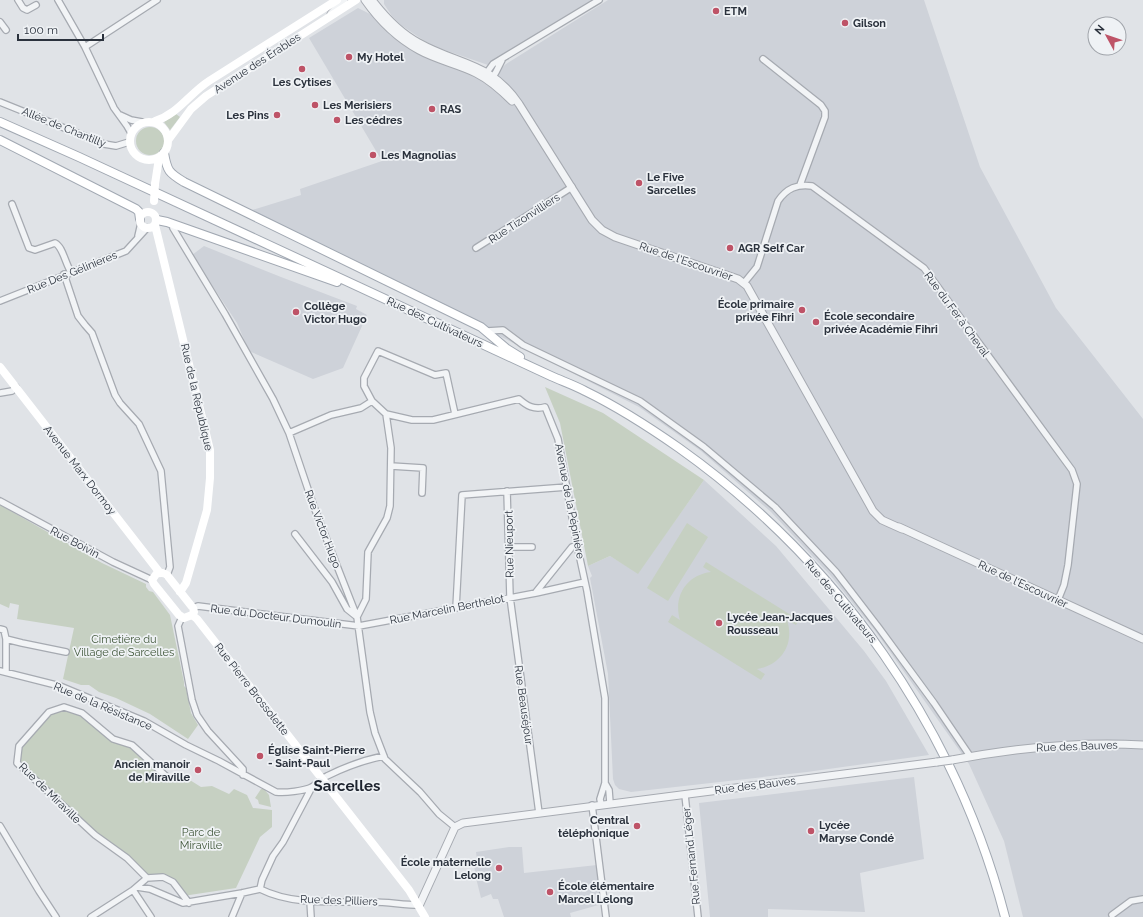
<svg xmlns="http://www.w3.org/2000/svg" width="1143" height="917" viewBox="0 0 1143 917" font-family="Raleway,sans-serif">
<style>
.built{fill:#ced2d9}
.green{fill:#c6d0c2}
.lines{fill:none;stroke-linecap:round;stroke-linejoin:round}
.minor-casing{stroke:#a6aab1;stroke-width:8}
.tertiary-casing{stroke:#a6aab1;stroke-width:9}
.primary-casing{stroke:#a1a8b2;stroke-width:10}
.minor{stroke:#f2f4f6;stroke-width:5.5}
.tertiary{stroke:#f2f4f6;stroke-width:7}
.secondary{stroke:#fff;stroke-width:8}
.primary{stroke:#fff;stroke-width:8}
.tertiary-bridge-casing{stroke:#a6aab1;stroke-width:9;stroke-linecap:butt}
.tertiary-bridge{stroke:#f2f4f6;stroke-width:7}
.secondary-bridge{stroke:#fff;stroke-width:8}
.poi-dot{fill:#be5367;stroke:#eff2f5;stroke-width:1.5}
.labels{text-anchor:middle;stroke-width:3.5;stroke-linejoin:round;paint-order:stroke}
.poi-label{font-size:11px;font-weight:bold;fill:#2b323d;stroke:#eff2f5;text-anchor:start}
.street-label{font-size:11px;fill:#2b323d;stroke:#eff2f5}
.park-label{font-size:11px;fill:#40573a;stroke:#eff2f5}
.district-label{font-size:15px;font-weight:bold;fill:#1d232e;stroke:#eff2f5}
</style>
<rect width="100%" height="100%" fill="#e0e3e7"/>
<path class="built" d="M384,0H593L488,65L433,46L420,38L401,25L392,16L384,4Z
M608,0H924L980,167L1056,308L1143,419V917H1023L1004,841L969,764L876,632L831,576L771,512L701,451L639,407L252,210L301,195L300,189L382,161L309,38L358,8L372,15L390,35L412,50L463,70L486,82L506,64Z
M204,246L281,277L357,306L356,309L367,315L343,368L313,379L249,351L237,323L192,255Z
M704,480L776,546L864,651L886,681L929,755L807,772L631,792L619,789L615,785L613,779L608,674L590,578L592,576L588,566L610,556L638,573Z
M914,777L924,859L860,873L865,912L768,909V917H710L699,803Z
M509,847H522L524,873L597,865L602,904L570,913L571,917H504L498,899H493L491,894L481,898L475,874L474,861L477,860L476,852Z"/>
<path class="green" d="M176,114L180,117L170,130L164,122Z
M136 141a14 14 0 1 1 28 0a14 14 0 1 1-28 0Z
M545,387L603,413L704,480L638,574L610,556L588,566L560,423Z
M0,505L102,563L146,584V587L149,591L153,592L170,615L184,682V686L186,688L191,713L198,725L188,739L150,714L116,698L99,692L89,685H81L63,679L74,628L17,619L19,605L10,603L9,608L0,604Z
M687,523L708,537L668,601L647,588Z
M706,562L799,620L796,625L787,620C795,644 781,665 757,669L765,674L761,680L668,622L672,615L680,620C673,597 686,575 711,572L703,567Z
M64,707L82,713L113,739L132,745L167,777H185L201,787L212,786L229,794L234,789L247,795L253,808L272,810V827L260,837L236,888L183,896L173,882L152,878L142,872L105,841L17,763L19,746L49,712Z
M261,789H264L269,795L271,807L259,804L258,800L255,798Z"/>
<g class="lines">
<defs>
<path id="minor" d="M18,0L23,8L27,10L36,5
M58,0L85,47L114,108L127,126L131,133
M0,22L6,30
M85,47L157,0
M763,59L821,105L825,111V117L800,185
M485,75L493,64L599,0
M491,80L496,72L502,60
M0,102L104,144L116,146L129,142
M120,115L131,120L142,122
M12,204L29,248L35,250L55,243C63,247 65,263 71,272
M173,228L225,314L273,399L289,433L314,507L357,617L370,712L375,733L385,759L420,792L439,814L455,827
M138,236L141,223
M476,248L572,187
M64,274L78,316L85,325L92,333L115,395L120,403L139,424L161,471L170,567L167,575
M744,283L757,267L778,201C787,188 797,184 812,186L924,268L1072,470L1077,484L1068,565L1064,585L1058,600
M0,301L126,251L147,228
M487,331L503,330L523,345L640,401L704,447L775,507L836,572L879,628L934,703L970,756
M0,393L12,391L16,387
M455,414L446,373L435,375L378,351L364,378V386L372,401L386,414L412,420H433L519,399C527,406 534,410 545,407L558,439L577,545L587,591L605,698V783L600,799L601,804
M289,433L331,415L361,408L372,401
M391,466L423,468L422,493
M507,491L510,597L539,813
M0,501L113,562L152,580
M295,534L332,582L347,609L357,617L366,599L368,552L387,518L390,506L391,448L386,414
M509,547H532
M536,592L572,547L577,545
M193,608L198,606L359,626L536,593L585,582
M456,608L462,495L567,487
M182,617L178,626L192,700L197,715L208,731L243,769V775
M0,629L4,630L6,639V671
M6,639L22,643L66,652
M0,671L60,686L144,721L186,745L219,761L276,792C285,793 304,791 312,787C318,783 322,778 327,776C345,767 364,760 384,756
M605,783L609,790L610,803
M685,795L698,917
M592,805L606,917
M0,826L39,891L56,917
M147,878L127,858L95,835L17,763L19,746L49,712L64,707L82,713L113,739L132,745L167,777
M137,887L150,889L183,903L242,893L260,889
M260,889C294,906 335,901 373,902C388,902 404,905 419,905
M260,889L262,880L273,856L283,842L312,787
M133,890L151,917
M310,901L311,917
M1112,915L1131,901L1143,899
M91,917L133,890L147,878L163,877L173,882L189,903
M232,917L242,893"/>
<path id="tertiary" d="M365,0C379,20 397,38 419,50C437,60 458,64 476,73C490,80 501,90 512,101
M372,0C385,17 400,33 419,43C458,65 491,62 519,104L592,220L602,230L615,237L738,279L747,286L873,511L882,520L902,529
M331,14L344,0
M899,527L1143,639
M952,760C1015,748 1080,741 1143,745
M419,906L455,827L463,823L937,762"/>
<path id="primary" d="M0,122L79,157L551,376C562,381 574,385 585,391C618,407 649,427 679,448C838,561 956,728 1005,917
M0,140L136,209L139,212L140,219
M164,153C167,171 169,173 184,182L481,327L507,349L520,357
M157,220L167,222L337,282"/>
</defs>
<use href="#minor" class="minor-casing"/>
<use href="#tertiary" class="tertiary-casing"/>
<use href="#primary" class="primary-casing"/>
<use href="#minor" class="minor"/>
<use href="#tertiary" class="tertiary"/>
<path class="secondary" d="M155,121C178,114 189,94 209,81L337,0
M130 141a19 19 0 1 1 38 0a19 19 0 1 1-38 0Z
M169,139L191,109L206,96L356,0
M155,184L159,158
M140 220a8 8 0 1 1 16 0a8 8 0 1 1-16 0Z
M155,225L210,450V478L207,510L186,583L180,592
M0,367L160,573
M157,573H163L167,575L193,608L194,612L192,615L184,618L179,615L154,584L152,580Z
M192,615L197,619L409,890L425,917"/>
<use href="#primary" class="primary"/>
<defs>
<path id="tertiary-bridge" d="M937,762L952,760"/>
</defs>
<use href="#tertiary-bridge" class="tertiary-bridge-casing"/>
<use href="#tertiary-bridge" class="tertiary-bridge"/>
<path class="secondary-bridge" d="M154,201L155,184"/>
</g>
<g class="poi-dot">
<circle cx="716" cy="11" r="4"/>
<circle cx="845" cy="23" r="4"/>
<circle cx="349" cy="57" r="4"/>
<circle cx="302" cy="69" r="4"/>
<circle cx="315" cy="105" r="4"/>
<circle cx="432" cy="109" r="4"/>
<circle cx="277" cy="115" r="4"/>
<circle cx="337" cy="120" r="4"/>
<circle cx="373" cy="155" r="4"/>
<circle cx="639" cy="183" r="4"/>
<circle cx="730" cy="248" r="4"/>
<circle cx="802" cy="310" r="4"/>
<circle cx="296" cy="312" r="4"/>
<circle cx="816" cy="322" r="4"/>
<circle cx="719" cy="623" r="4"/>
<circle cx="260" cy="756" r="4"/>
<circle cx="198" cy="770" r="4"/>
<circle cx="637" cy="826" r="4"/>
<circle cx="811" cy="831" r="4"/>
<circle cx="499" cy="868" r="4"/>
<circle cx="550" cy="892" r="4"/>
</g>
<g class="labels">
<g class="poi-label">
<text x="724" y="15">ETM</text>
<text x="853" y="27">Gilson</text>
<text x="357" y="61">My Hotel</text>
<text x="302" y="86" text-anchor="middle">Les Cytises</text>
<text x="323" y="109">Les Merisiers</text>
<text x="440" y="113">RAS</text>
<text x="269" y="119" text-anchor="end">Les Pins</text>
<text x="345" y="124">Les cédres</text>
<text x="381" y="159">Les Magnolias</text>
<text x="647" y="181">Le Five<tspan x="647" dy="13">Sarcelles</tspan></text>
<text x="738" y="252">AGR Self Car</text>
<text x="794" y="308" text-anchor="end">École primaire<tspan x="794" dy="13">privée Fihri</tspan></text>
<text x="304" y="310">Collège<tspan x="304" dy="13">Victor Hugo</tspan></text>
<text x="824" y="320">École secondaire<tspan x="824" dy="13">privée Académie Fihri</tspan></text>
<text x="727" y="621">Lycée Jean-Jacques<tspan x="727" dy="13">Rousseau</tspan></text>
<text x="268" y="754">Église Saint-Pierre<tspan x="268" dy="13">- Saint-Paul</tspan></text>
<text x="190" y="768" text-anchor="end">Ancien manoir<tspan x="190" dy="13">de Miraville</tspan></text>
<text x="629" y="824" text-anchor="end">Central<tspan x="629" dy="13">téléphonique</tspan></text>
<text x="819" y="829">Lycée<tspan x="819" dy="13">Maryse Condé</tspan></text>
<text x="491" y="866" text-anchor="end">École maternelle<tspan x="491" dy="13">Lelong</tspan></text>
<text x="558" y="890">École élémentaire<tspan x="558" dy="13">Marcel Lelong</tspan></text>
</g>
<g class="street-label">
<text transform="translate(257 63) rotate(-33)" y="4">Avenue des Érables</text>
<text transform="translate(64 127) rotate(22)" y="4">Allée de Chantilly</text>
<text transform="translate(524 218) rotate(-33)" y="4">Rue Tizonvilliers</text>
<text transform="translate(686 261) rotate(19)" y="4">Rue de l'Escouvrier</text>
<text transform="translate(72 272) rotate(-22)" y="4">Rue Des Gélinieres</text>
<text transform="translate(957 314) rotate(54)" y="4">Rue du Fer à Cheval</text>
<text transform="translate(435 322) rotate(25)" y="4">Rue des Cultivateurs</text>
<text transform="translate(197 397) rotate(77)" y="4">Rue de la République</text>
<text transform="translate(80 470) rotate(52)" y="4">Avenue Marx Dormoy</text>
<text transform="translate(570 501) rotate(79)" y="4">Avenue de la Pépinière</text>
<text transform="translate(323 529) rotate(69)" y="4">Rue Victor Hugo</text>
<text transform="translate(75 542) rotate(28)" y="4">Rue Boivin</text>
<text transform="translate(509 544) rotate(-91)" y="4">Rue Nieuport</text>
<text transform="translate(1023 584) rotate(25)" y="4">Rue de l'Escouvrier</text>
<text transform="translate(841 601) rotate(50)" y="4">Rue des Cultivateurs</text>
<text transform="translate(447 609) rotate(-11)" y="4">Rue Marcelin Berthelot</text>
<text transform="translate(276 616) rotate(7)" y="4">Rue du Docteur Dumoulin</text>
<text transform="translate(252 689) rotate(52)" y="4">Rue Pierre Brossolette</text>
<text transform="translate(524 705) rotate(82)" y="4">Rue Beauséjour</text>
<text transform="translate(103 706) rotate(23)" y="4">Rue de la Résistance</text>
<text transform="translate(1077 746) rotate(-2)" y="4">Rue des Bauves</text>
<text transform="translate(755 785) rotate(-7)" y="4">Rue des Bauves</text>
<text transform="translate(50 793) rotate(44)" y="4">Rue de Miraville</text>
<text transform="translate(691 856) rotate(-96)" y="4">Rue Fernand Léger</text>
<text transform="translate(339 900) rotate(2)" y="4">Rue des Pilliers</text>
</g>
<g class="park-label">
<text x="124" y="643">Cimetière du<tspan x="124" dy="13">Village de Sarcelles</tspan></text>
<text x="201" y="836">Parc de<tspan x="201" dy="13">Miraville</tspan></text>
</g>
<g class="district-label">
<text x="347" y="791">Sarcelles</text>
</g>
</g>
<g transform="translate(1107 36) rotate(310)"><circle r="19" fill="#eff2f5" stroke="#a1a5ab"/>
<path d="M0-3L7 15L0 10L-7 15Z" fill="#be5367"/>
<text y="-6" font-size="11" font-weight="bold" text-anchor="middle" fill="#2b323d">N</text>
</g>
<path d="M18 34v6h85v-6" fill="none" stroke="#2b323d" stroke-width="2"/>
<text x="24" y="34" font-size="12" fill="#2b323d" stroke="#eff2f5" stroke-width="3" paint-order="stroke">100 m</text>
</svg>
